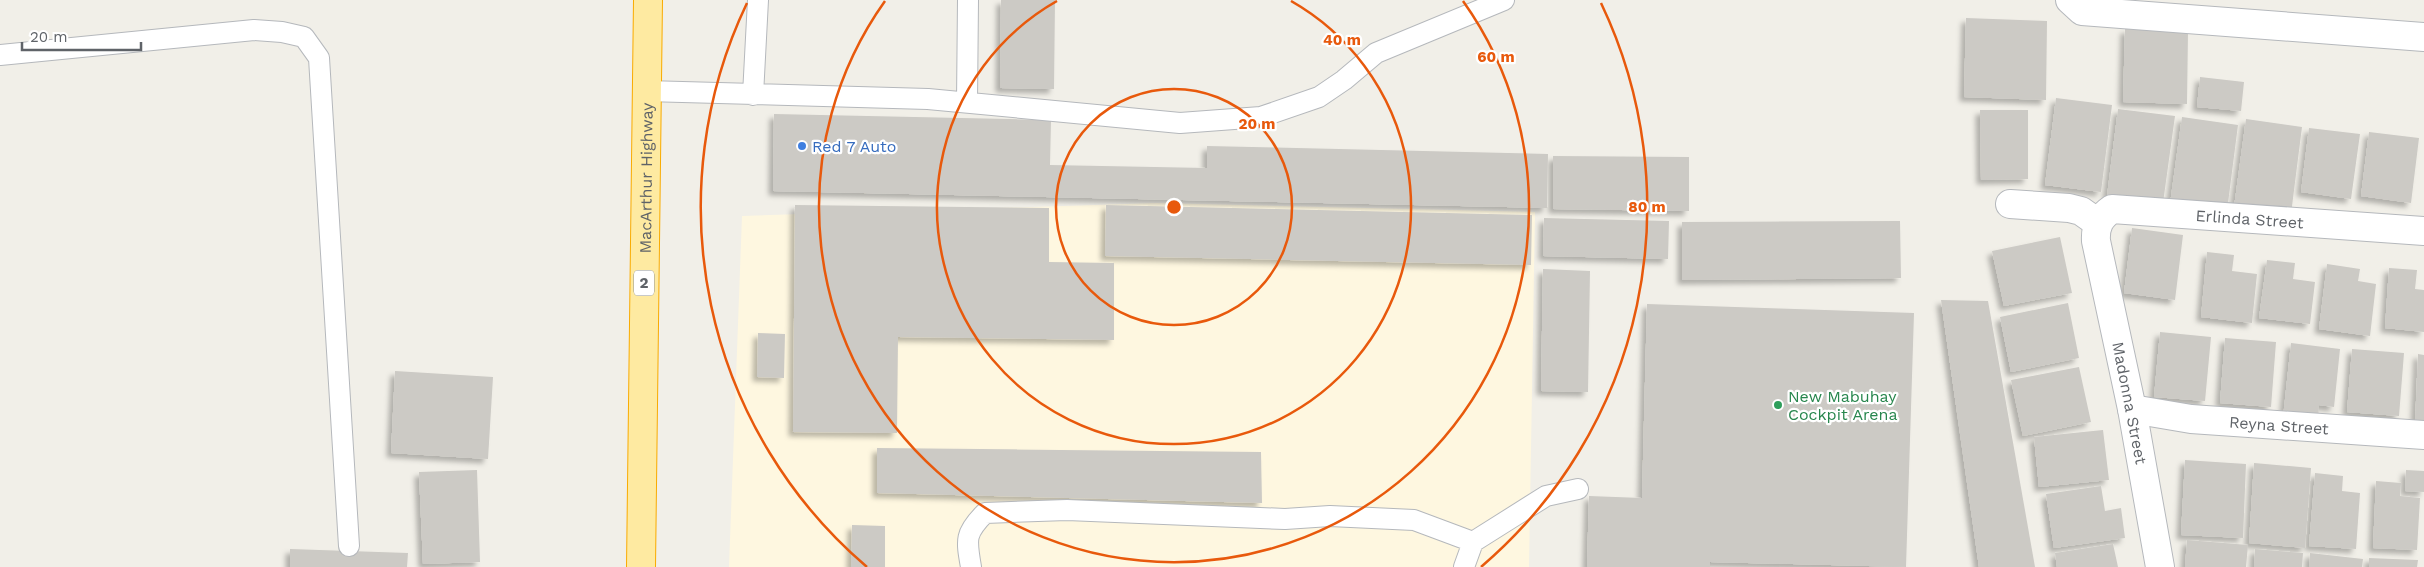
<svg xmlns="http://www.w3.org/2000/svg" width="2424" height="567" viewBox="0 0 2424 567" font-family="'Work Sans',sans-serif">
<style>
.commercial{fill:#fef7e0}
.building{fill:#cccac5;filter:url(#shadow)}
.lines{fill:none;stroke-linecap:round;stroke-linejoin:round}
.service-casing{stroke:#b5b8bc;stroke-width:22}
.minor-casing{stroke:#b5b8bc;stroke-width:30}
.trunk-casing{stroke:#f9ab00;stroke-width:30}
.service{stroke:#fff;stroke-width:20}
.minor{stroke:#fff;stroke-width:28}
.trunk{stroke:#feeaa1;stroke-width:28}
.ring{fill:none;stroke:#e8590c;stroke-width:2.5}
.shop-dot{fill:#3f7fe0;stroke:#fff;stroke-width:2}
.leisure-dot{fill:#2e9e5b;stroke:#fff;stroke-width:2}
.labels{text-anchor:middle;stroke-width:4.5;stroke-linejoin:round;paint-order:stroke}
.shield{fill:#fff;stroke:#8f9295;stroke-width:1}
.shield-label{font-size:15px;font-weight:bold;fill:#5f6368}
.shop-label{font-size:16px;fill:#366cbe;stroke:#fff;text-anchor:start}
.street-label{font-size:16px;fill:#5f6368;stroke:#fff}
.leisure-label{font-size:16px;fill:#27864d;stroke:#fff;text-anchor:start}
.centre{fill:#e8590c;stroke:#fff;stroke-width:2.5}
.ring-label{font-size:15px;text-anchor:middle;font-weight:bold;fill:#e8590c;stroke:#fff;stroke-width:4.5;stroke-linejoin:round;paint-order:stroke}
</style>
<defs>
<filter id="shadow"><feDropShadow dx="-4.5" dy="4.5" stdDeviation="2.5" flood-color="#0004"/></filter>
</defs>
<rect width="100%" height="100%" fill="#f1efe8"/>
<path class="commercial" d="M1157,203L1535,212L1529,567H729L742,216Z"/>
<path class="building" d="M1001,0H1055L1054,89L1000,88Z
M1966,18L2047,21L2046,100L1964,97Z
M2125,29L2188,31L2187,104L2123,102Z
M2200,77L2244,82L2241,111L2197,107Z
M2056,98L2112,105L2101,192L2045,185Z
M2118,109L2175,116L2163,203L2107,196Z
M1980,110H2028V179L1981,180Z
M774,114L1051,120L1050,165L1207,168V146L1548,154L1547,208L773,191Z
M2182,117L2238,125L2227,211L2170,204Z
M2246,119L2302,127L2291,214L2234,207Z
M2309,128L2360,134L2351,199L2301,192Z
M2369,132L2419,138L2411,203L2361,196Z
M1553,156L1689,157V211L1553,209Z
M795,205L1049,208V262L1114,263V340L898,337L897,433L793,432Z
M1106,205L1532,215L1531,265L1105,256Z
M1544,218L1669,221L1668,259L1543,256Z
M1900,221L1901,278L1682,280V222Z
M2132,228L2183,235L2175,300L2124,293Z
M2060,237L2072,293L2004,306L1992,251Z
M2207,252L2234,255L2232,271L2257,274L2252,323L2201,317Z
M2267,260L2295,263L2293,279L2315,282L2310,324L2259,318Z
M2327,264L2360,269L2358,281L2376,284L2370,336L2319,329Z
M2389,268L2417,270L2415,289L2424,290V332L2385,328Z
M1543,269L1590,271L1588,392L1541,391Z
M1941,300L1988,301L2035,567H1979Z
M2068,303L2079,358L2011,372L2000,317Z
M1647,304L1914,313L1906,567L1710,562V567H1587L1589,496L1642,498Z
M2160,332L2211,337L2205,401L2154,397Z
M758,333L785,334L784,378L757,377Z
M2225,338L2276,342L2271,407L2220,403Z
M2291,343L2340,349L2334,407L2319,405L2318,422L2283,418Z
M2352,349L2404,353L2399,416L2347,412Z
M2418,354L2424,355V425L2415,424Z
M2079,367L2091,422L2023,436L2011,380Z
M395,371L493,377L488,459L391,453Z
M2103,430L2109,480L2039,487L2034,437Z
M877,448L1261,452L1262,503L877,493Z
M2185,460L2246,464L2243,538L2181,535Z
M2254,463L2311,468L2305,548L2249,543Z
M477,470L480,562L423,564L419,472Z
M2406,470L2424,471V492L2405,491Z
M2315,473L2343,476L2342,491L2360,493L2356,549L2309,546Z
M2376,481L2401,483L2400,496L2420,498L2417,550L2373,548Z
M2101,486L2105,511L2121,508L2125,538L2054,548L2046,494Z
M852,525L885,526V567H851Z
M2187,540L2248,545L2246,567H2185Z
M2113,544L2118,567H2057L2055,553Z
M290,549L408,553L407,567H290Z
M2255,549L2303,553L2302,567H2254Z
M2310,553L2363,559L2362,567H2309Z
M2369,558L2418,560L2417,567H2369Z"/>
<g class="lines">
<defs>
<path id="service" d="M0,55L254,30L282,32L304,37L319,58L349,546
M646,91L928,99L1180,123L1261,117L1319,97L1344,80L1376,53L1504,0
M753,95L758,0
M967,102L968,0
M971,567C966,539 965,533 985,513L1067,510L1285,519L1330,516L1414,520L1473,542
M1464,567L1473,542L1546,496L1578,489"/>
<g id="minor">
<path d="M2070,0L2082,11L2424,37"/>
<path d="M2010,204L2069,208L2081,211L2098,223"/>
<path id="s1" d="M2132,409L2191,419L2424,435"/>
<path id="s2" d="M2160,567L2132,409L2096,241C2095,226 2100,217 2112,209L2424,231"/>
</g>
<g id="trunk">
<path id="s3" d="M641,567L648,0"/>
</g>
</defs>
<use href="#service" class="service-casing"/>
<use href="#minor" class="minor-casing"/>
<use href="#trunk" class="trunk-casing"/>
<use href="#service" class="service"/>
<use href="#minor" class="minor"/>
<use href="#trunk" class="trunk"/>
</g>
<g class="ring">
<circle cx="1174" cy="207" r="118"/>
<path d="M1291 1A237 237 0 1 1 1057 1"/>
<path d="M1463 1A355 355 0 1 1 885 1"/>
<path d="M867 567A473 473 0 0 1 747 3M1601 3A473 473 0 0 1 1481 567"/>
</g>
<circle class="shop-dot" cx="802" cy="146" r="5"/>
<circle class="leisure-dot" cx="1778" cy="405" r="5"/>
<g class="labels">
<rect class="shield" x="634" y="270.5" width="20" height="25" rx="4"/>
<g class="shield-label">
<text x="644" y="288">2</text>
</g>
<g class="shop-label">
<text x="812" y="152">Red 7 Auto</text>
</g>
<g class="street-label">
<text dy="6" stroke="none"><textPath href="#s3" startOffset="389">MacArthur Highway</textPath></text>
<text dy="6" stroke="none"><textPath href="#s2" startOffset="508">Erlinda Street</textPath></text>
<text transform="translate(2130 403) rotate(79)" y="6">Madonna Street</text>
<text dy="6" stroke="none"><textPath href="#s1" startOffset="148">Reyna Street</textPath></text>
</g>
<g class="leisure-label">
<text x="1788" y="402">New Mabuhay<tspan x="1788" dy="18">Cockpit Arena</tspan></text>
</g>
</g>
<circle cx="1174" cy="207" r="8" class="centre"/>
<g class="ring-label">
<text x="1342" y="45">40 m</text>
<text x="1496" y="62">60 m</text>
<text x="1257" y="129">20 m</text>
<text x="1647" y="212">80 m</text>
</g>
<path d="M22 42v8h119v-8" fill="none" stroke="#5f6368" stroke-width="2.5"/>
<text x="30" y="42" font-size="15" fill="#5f6368" stroke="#ffffff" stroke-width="4" paint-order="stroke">20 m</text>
</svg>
